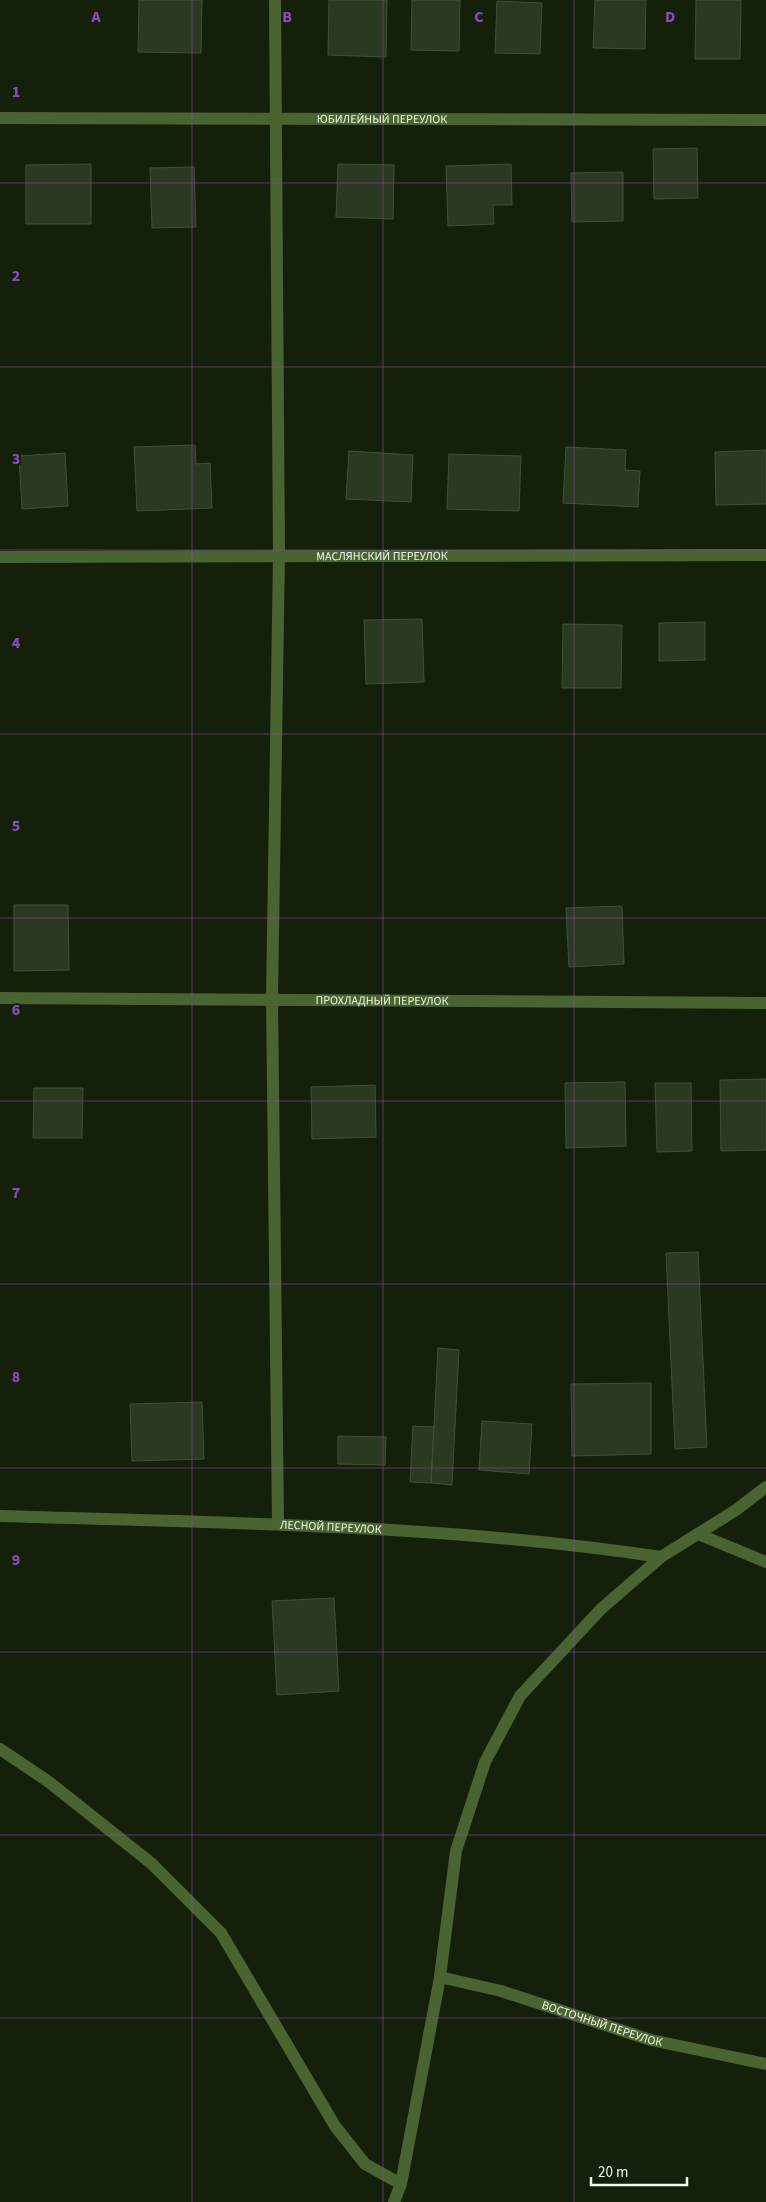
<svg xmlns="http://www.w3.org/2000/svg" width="766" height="2202" viewBox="0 0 766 2202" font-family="'Source Sans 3',sans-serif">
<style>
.building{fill:#2c3921;stroke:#435037}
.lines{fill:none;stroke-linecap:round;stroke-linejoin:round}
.street{stroke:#496430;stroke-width:12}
.grid{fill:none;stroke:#8d4bc5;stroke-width:1;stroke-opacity:0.55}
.labels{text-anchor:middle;stroke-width:4;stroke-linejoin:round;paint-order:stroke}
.street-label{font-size:12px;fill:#f0f8e9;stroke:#15200a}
.grid-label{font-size:16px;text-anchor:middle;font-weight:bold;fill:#8d4bc5;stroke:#15200a;stroke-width:4;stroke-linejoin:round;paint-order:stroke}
</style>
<rect width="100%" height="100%" fill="#15200a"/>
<path class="building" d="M139,0H202L201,53L138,52Z
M329,0H387L386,57L328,55Z
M412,0H460L459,51L411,50Z
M595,0H646L645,49L593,48Z
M696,0H741L740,59H695Z
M497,1L542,3L540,54L495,53Z
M697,148L698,198L654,199L653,149Z
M91,164V224H26V165Z
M338,164L394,165L393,219L336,217Z
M511,164L512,205H493L494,224L448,226L446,166Z
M194,167L196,227L152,228L150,168Z
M623,172V221L572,222L571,173Z
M195,445L196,464L210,463L212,508L137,511L134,447Z
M566,447L626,450L625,470L640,471L638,507L563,503Z
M766,450V504L716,505L715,452Z
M349,451L413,455L411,502L346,499Z
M65,453L68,506L22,509L19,456Z
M449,454L521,456L519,511L447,509Z
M422,619L424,682L366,684L364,620Z
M705,622V660L659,661V623Z
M563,624L622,625L621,688H562Z
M14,905H68L69,970L14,971Z
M622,906L624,964L569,967L566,908Z
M766,1079V1150L721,1151L720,1080Z
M625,1082L626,1146L566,1148L565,1083Z
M655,1083H691L692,1151L657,1152Z
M375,1085L376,1137L312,1139L311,1087Z
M34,1088H83L82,1138H33Z
M698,1252L707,1447L675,1449L666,1253Z
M438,1348L459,1350L452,1485L431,1483Z
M651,1383V1454L572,1456L571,1384Z
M202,1402L204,1459L132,1461L130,1404Z
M482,1421L532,1424L529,1474L479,1470Z
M413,1426L434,1427L431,1483L410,1482Z
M338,1436L386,1437L385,1465L338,1464Z
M334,1598L339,1691L277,1695L272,1601Z"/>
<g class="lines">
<g class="street">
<path d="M275,0L279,555L272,998L278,1523"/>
<path id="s1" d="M0,118L766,120"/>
<path id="s2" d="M0,557L766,555"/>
<path id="s3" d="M0,998L766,1003"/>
<path id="s4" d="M0,1516C221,1523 442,1524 661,1557"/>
<path d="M698,1534L766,1562"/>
<path d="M0,1749L49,1782L151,1863L221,1933L335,2126L365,2164L401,2184"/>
<path id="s5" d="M440,1977L501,1991L651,2040L766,2064"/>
<path d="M394,2202L401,2184L440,1977L456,1851L485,1762L520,1696L601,1609L661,1557L736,1510L766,1487"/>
</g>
</g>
<path class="grid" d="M192,0V2202M383,0V2202M574,0V2202M0,183H766M0,367H766M0,550H766M0,734H766M0,918H766M0,1101H766M0,1284H766M0,1468H766M0,1652H766M0,1835H766M0,2018H766"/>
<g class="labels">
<g class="street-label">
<text dy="4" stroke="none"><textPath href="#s1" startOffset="382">ЮБИЛЕЙНЫЙ ПЕРЕУЛОК</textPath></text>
<text dy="4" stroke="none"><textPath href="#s2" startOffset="382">МАСЛЯНСКИЙ ПЕРЕУЛОК</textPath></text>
<text dy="4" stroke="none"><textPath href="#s3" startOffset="382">ПРОХЛАДНЫЙ ПЕРЕУЛОК</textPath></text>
<text dy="4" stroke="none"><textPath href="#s4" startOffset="331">ЛЕСНОЙ ПЕРЕУЛОК</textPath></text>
<text dy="4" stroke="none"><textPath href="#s5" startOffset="169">ВОСТОЧНЫЙ ПЕРЕУЛОК</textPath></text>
</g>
</g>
<g class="grid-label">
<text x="96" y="22">A</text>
<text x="287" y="22">B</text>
<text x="479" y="22">C</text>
<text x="670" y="22">D</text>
<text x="16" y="97">1</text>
<text x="16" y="281">2</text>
<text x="16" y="464">3</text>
<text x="16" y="648">4</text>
<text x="16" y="831">5</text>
<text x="16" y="1015">6</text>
<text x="16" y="1198">7</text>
<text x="16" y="1382">8</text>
<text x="16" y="1565">9</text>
</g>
<path d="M591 2177v8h96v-8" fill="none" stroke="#f0f8e9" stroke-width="2.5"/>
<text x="598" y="2177" font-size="15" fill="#f0f8e9" stroke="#15200a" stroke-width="4" paint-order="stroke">20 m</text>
</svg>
